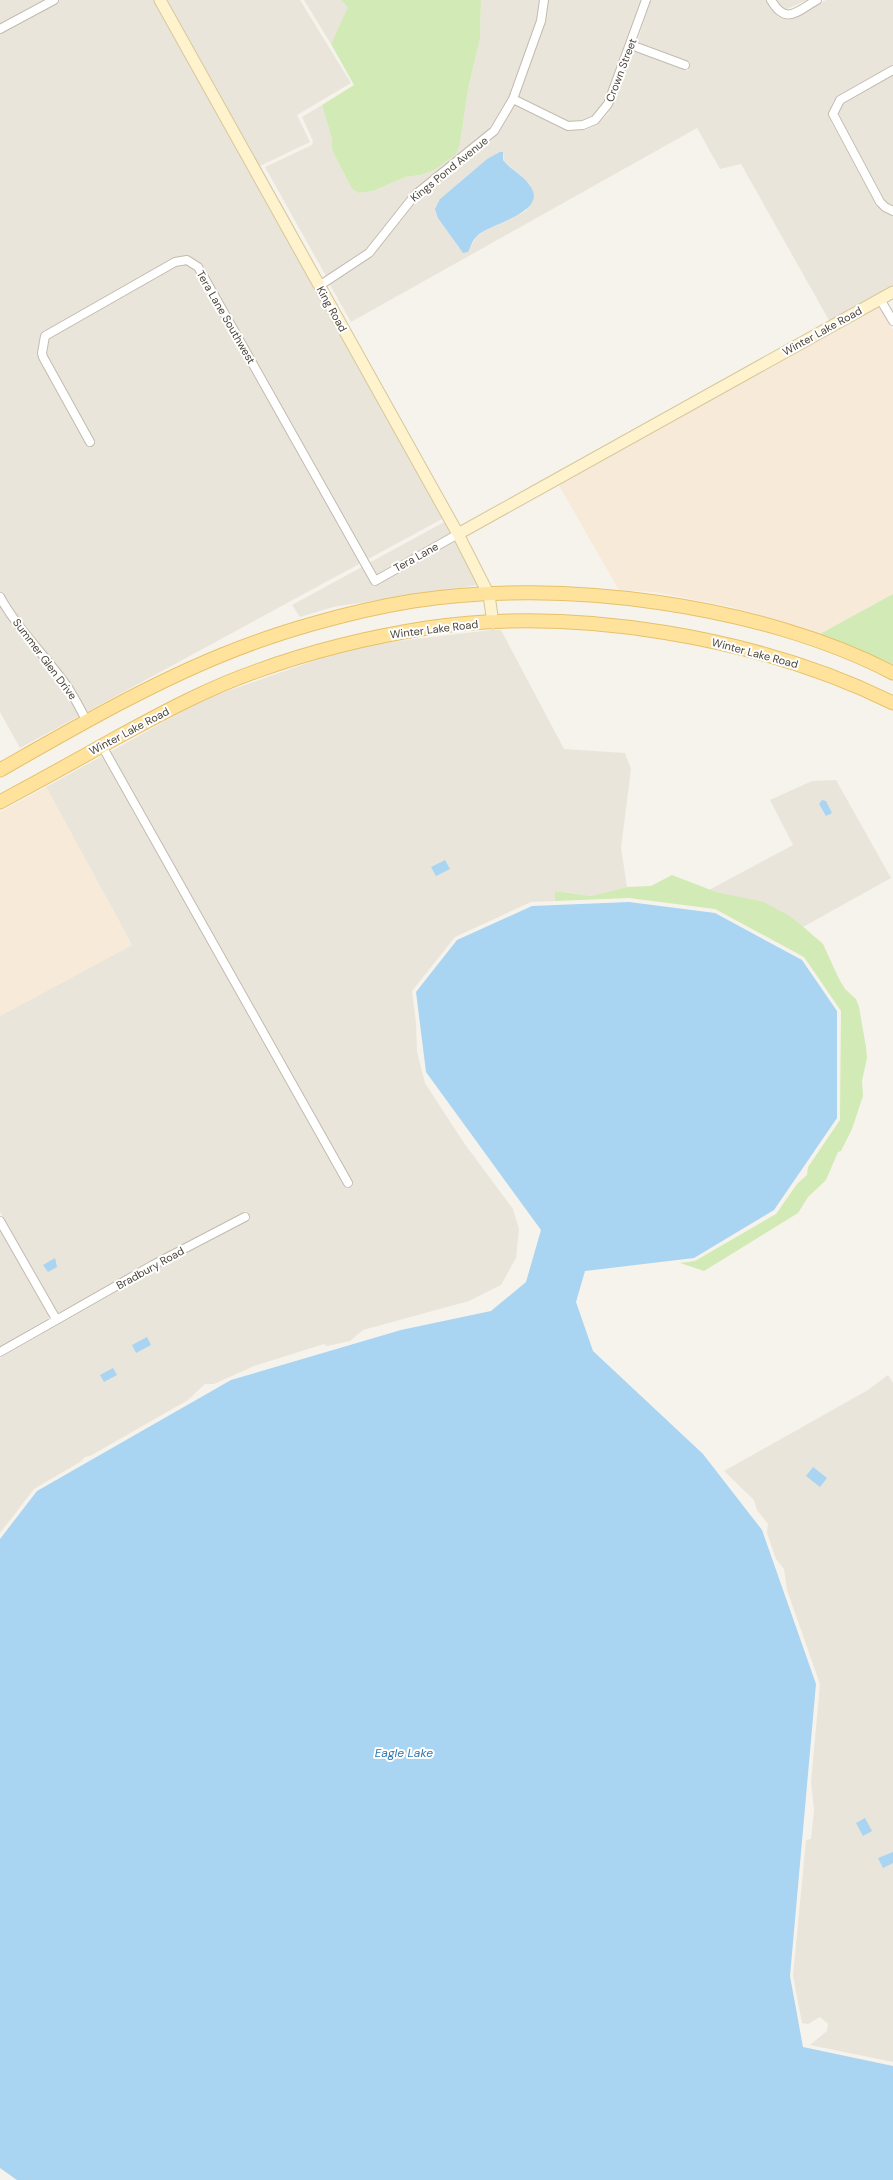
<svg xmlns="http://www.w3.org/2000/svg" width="893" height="2180" viewBox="0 0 893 2180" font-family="'DM Sans',sans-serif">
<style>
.residential{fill:#eae5da;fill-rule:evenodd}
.commercial{fill:#f7ead8}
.green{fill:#d2eab5}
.water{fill:#a9d4f2}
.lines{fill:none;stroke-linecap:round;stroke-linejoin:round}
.street-casing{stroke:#c2bbae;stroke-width:10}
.secondary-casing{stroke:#d6c79b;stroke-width:13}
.primary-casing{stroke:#e6c16a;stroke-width:15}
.street{stroke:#fff;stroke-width:8}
.secondary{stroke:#fff3cd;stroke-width:11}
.primary{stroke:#ffe39c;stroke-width:13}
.labels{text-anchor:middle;stroke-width:4;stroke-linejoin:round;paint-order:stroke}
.street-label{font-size:11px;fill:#4b4439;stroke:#fff}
.water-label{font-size:12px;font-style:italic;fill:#2e7ab2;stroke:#fff}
</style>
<rect width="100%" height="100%" fill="#f6f3ec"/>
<path class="residential" d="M0,0H300L351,83L297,115L310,142L260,166L453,513L20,748L0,712Z
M304,0H341L349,6L331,44Z
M481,0H539L537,19L509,97L487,132L413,191L366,249L326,276L265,167L312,145L313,141L302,117L322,105L332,139V150L352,189L359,193L373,191L405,177L420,175L434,170L460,144L468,89L480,38Z
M548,0H642L604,101L597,113L582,121H568L518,97L545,23Z
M651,0H767L778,17L787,20L795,18L826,0H893V65L837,96L832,103L829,115L832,123L876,204L884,212L893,215V287L830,322L741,164L720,169L697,128L351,322L330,285L372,257L419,198L493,139L515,105L566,130H585L598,124L608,114L634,50L688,71L690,62L637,42ZM504,155L503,160L520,175L533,191L526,211L483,232L476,237L470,248H459L448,231L440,199L487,159Z
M776,0H807L785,10L780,7Z
M893,75V206L883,200L838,115L843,103Z
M446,521L452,532L376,575L369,563Z
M457,540L460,547L458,548L478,585L333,607L300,617L292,605L362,567L373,587Z
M491,630H501L564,749L625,753L631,769L621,848L627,887L591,896L555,891V901L531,902L455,937L412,991L416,1023L417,1052L425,1083L464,1143L513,1209L519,1229L516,1258L501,1285L469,1301L363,1330L350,1341L327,1346L324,1344L254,1366L214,1384H205L188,1400L90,1456L85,1457L80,1462L34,1489L0,1533V1358L156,1269L250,1219L246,1211L58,1313L0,1212V1016L132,945L46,787L102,756L347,1189L353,1185L110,752L202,700L356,646Z
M836,780L891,878L803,927L793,918L709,890L793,845L770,800L812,781Z
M0,1229L50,1317L0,1347Z
M888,1375L893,1383V2062L810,2045L827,2031L828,2024L820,2017L808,2024L802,2023L793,1976L806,1840L811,1839L814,1810L811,1782L820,1684L787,1590L784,1569L776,1559L767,1533L768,1524L757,1510L754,1500L724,1471L868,1390Z"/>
<path class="commercial" d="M879,305L893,330V594L820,634L732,607L655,592L619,590L558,484Z
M46,787L132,945L0,1016V812Z"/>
<path class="green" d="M341,0H481L480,38L468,89L460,144L456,154L434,170L420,175L405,177L373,191L359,193L352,189L332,150V139L322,105L354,85L331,44L348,7Z
M893,594V664L820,634Z
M672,875L716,892L764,902L793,918L823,944L839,979L845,989L856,999L859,1007L866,1047L867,1058L862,1081L863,1096L852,1129L841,1151L838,1152L826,1180L808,1197L798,1213L704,1271L680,1263L695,1261L776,1214L797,1184L807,1175L808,1167L840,1120L841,1011L804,957L715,909L629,898L555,901V891L591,896L627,887L651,886Z"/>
<path class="water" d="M500,152H503V160C511,170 528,178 533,191C541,214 490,224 477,236C472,240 471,247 468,252L463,253L438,218L435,209L440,199L487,159Z
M822,800L826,801L832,813L826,816L819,804Z
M445,860L450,869L436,876L431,867Z
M629,902L715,913L802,960L837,1011V1118L774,1210L694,1258L585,1271L576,1302L593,1351L703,1454L762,1530L816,1684L790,1976L803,2047L893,2066V2180H17L0,2168V1539L37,1491L231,1380L401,1330L491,1311L526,1282L541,1230L426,1072L416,992L457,940L532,906Z
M55,1258L57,1267L48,1272L43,1265Z
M147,1337L151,1345L136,1353L132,1345Z
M113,1368L117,1375L104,1382L100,1375Z
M813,1467L827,1478L820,1487L806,1476Z
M865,1818L872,1831L863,1836L856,1823Z
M893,1852V1863L883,1868L878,1858Z"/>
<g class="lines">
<defs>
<path id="street" d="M771,0C786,26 797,11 817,0
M0,29L54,0
M631,45L685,65
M893,70L840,100L833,114L880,202L885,207L893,211
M513,99L568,126L583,125L595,120L608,104L646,0
M319,286L369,253L415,195L494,131L513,99L541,21L544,0
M880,299L893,321
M90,442L43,357L42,353L45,336L175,262L187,260L198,267L201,272L375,581L458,534
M0,597C17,628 43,653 64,682C73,694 80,708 87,722
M102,746L348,1183
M0,1221L56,1319
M0,1352L153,1265L245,1217"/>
<path id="secondary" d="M160,0L458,534L489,595L493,623
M458,534L893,292"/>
<path id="primary" d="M0,770C72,729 146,686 222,655C280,631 352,611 413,601C560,578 761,604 893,673
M0,802C39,781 77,760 116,738C162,713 208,688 257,671C312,651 369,637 427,628C575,606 759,637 893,703"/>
</defs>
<use href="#street" class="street-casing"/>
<use href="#secondary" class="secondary-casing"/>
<use href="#primary" class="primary-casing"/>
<use href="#street" class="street"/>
<use href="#secondary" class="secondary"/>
<use href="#primary" class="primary"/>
</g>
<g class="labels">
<g class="street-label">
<text transform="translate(621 70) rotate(-69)" y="4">Crown Street</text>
<text transform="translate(449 169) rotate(-39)" y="4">Kings Pond Avenue</text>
<text transform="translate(332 309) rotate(61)" y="4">King Road</text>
<text transform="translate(226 317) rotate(60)" y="4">Tera Lane Southwest</text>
<text transform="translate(822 331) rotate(-29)" y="4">Winter Lake Road</text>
<text transform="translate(416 557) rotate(-29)" y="4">Tera Lane</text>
<text transform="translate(434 629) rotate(-7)" y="4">Winter Lake Road</text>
<text transform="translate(755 653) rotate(15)" y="4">Winter Lake Road</text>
<text transform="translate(45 659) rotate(53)" y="4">Summer Glen Drive</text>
<text transform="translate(129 731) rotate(-28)" y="4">Winter Lake Road</text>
<text transform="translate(150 1268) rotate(-29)" y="4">Bradbury Road</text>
</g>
<g class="water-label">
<text x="404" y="1757">Eagle Lake</text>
</g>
</g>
</svg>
